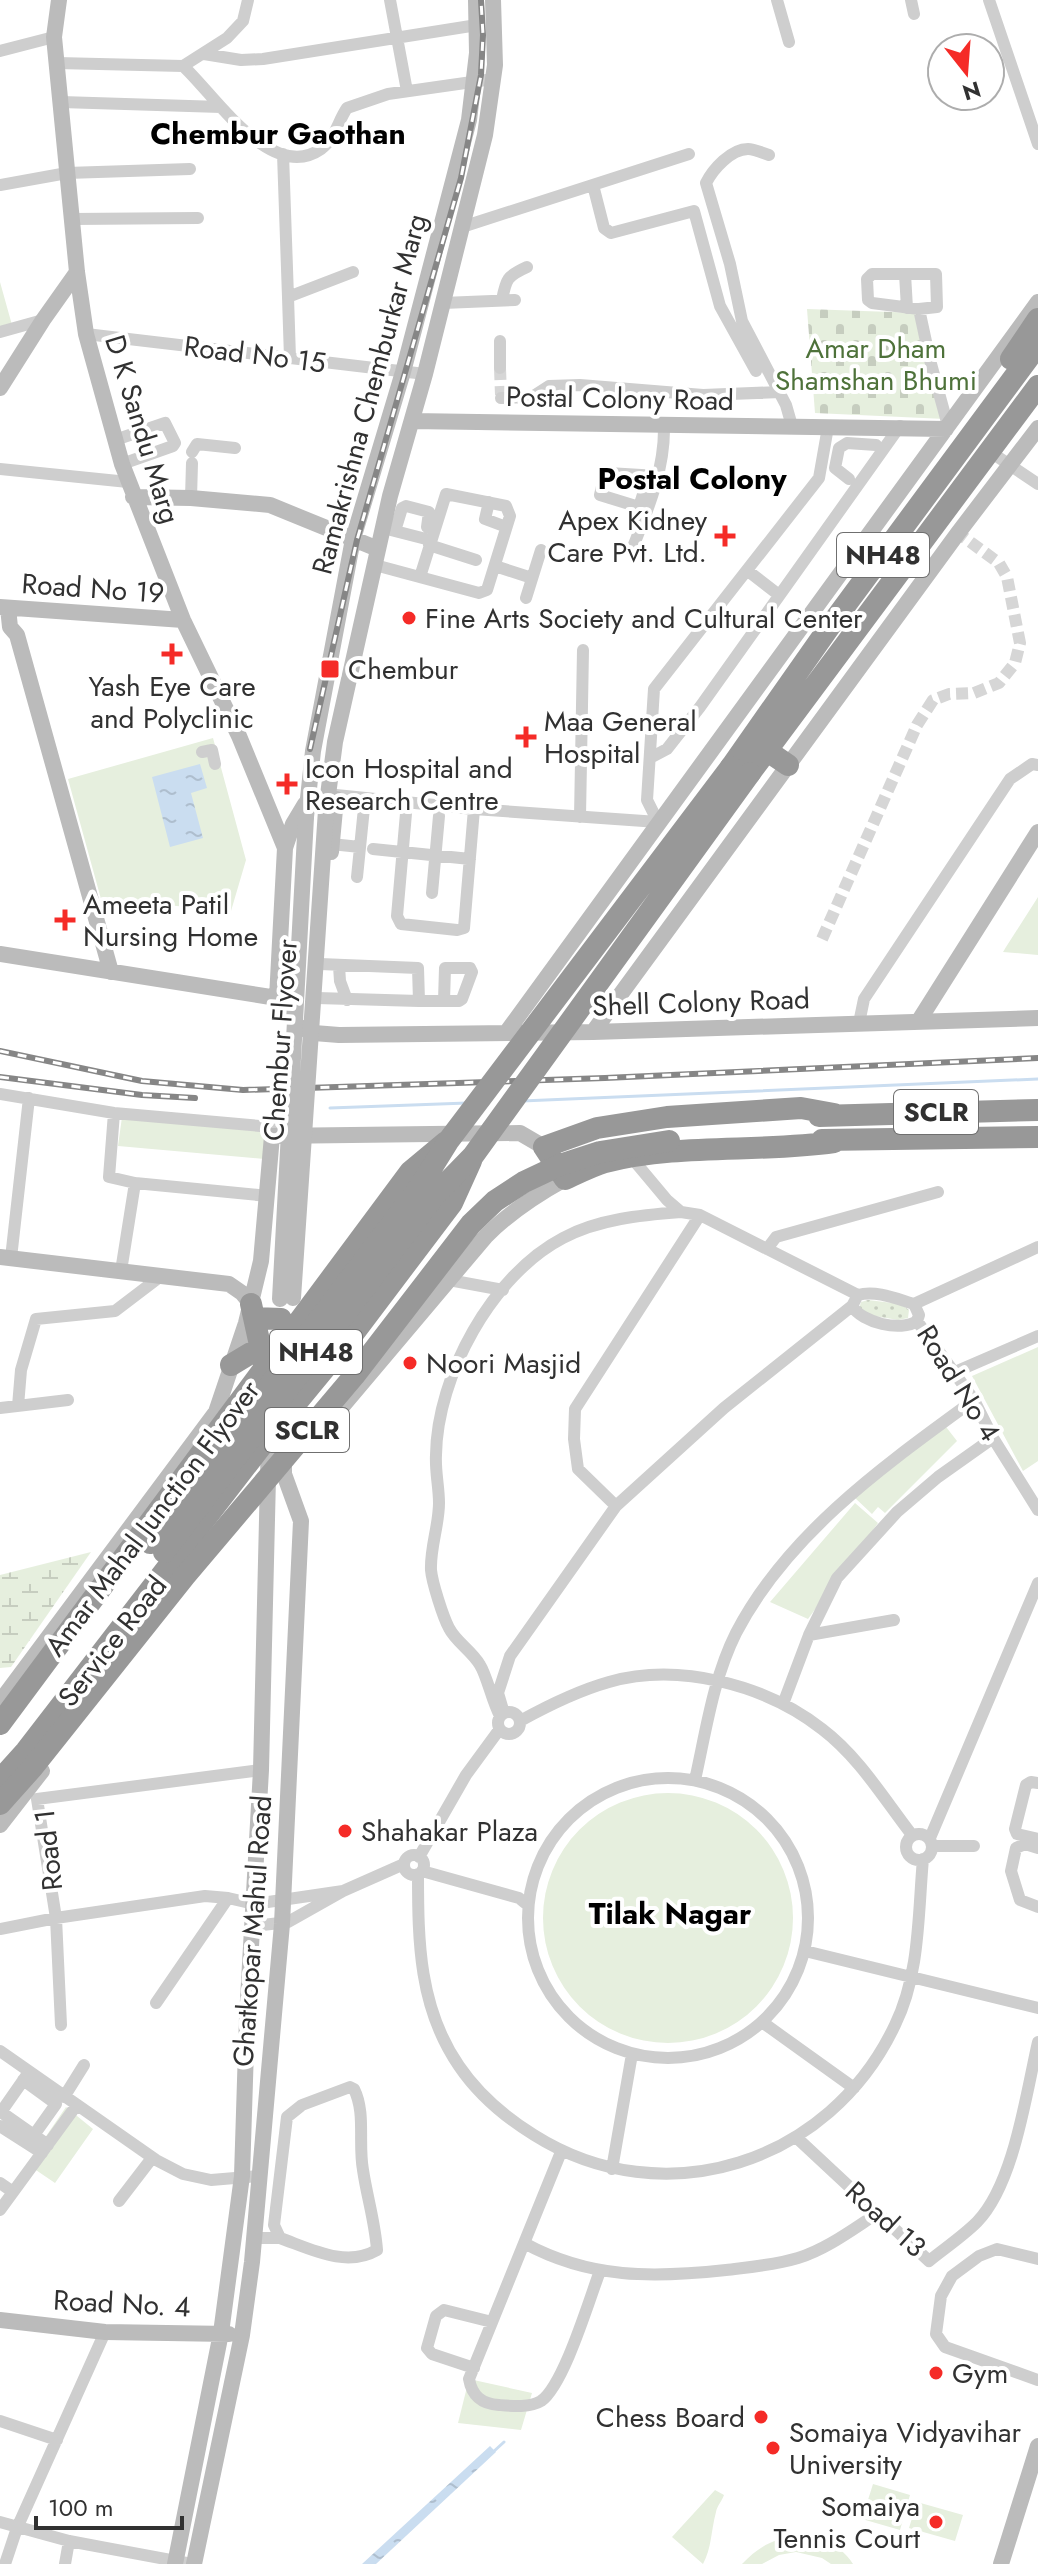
<svg xmlns="http://www.w3.org/2000/svg" width="1038" height="2564" viewBox="0 0 1038 2564" font-family="Jost,sans-serif">
<style>
.grass{fill:url(#grass-dots)}
.wetland{fill:url(#wetland-marsh)}
.cemetery{fill:url(#cemetery-stones)}
.green{fill:#e6efde}
.water{fill:url(#water-ripples)}
.lines{fill:none;stroke-linecap:round;stroke-linejoin:round}
.stream{stroke:#caddf0;stroke-width:3}
.street-tunnel{stroke:#d6d6d6;stroke-width:12;stroke-dasharray:12 6;stroke-linecap:butt}
.street{stroke:#cecece;stroke-width:12}
.secondary{stroke:#bbb;stroke-width:16}
.highway{stroke:#989898;stroke-width:22}
.rail-casing{stroke:#868686;stroke-width:6}
.rail{stroke:#fff;stroke-width:3;stroke-dasharray:9;stroke-linecap:butt}
.secondary-bridge{stroke:#bbb;stroke-width:16}
.highway-bridge{stroke:#989898;stroke-width:22}
.poi-dot{fill:#f52b27;stroke:#fff;stroke-width:3}
.labels{text-anchor:middle;stroke-width:8;stroke-linejoin:round;paint-order:stroke}
.shield{fill:#fff;stroke:#6f6f6f;stroke-width:2}
.shield-label{font-size:26px;font-weight:bold;fill:#313131}
.park-label{font-size:28px;fill:#4e723a;stroke:#fff}
.street-label{font-size:28px;fill:#313131;stroke:#fff}
.poi-label{font-size:28px;fill:#313131;stroke:#fff;text-anchor:start}
.neighbourhood-label{font-size:30px;font-weight:bold;fill:#000;stroke:#fff}
</style>
<defs>
<pattern id="grass-dots" width="8" height="8" patternUnits="userSpaceOnUse" patternTransform="scale(2)"><rect width="8" height="8" fill="#e6efde"/><path d="M2 2h.1M6 6h.1" fill="none" stroke="#c6cdbf" stroke-width="1.8" stroke-linecap="round"/></pattern>
<pattern id="wetland-marsh" width="20" height="14" patternUnits="userSpaceOnUse" patternTransform="scale(2)"><rect width="20" height="14" fill="#e6efde"/><path d="M1 5h8M5 5V1M11 12h8M15 12V8" fill="none" stroke="#c6cdbf"/></pattern>
<pattern id="cemetery-stones" width="16" height="16" patternUnits="userSpaceOnUse" patternTransform="scale(2)"><rect width="16" height="16" fill="#e6efde"/><path d="M2 7V4a2 2 0 0 1 4 0v3zM10 15v-3a2 2 0 0 1 4 0v3z" fill="#c6cdbf"/></pattern>
<pattern id="water-ripples" width="26" height="14" patternUnits="userSpaceOnUse" patternTransform="scale(2)"><rect width="26" height="14" fill="#caddf0"/><path d="M2 4q2-2 4 0t4 0M15 11q2-2 4 0t4 0" fill="none" stroke="#aebece"/></pattern>
</defs>
<rect width="100%" height="100%" fill="#fff"/>
<path class="grass" d="M868,1300L901,1304L909,1310L908,1318L898,1320L863,1314L859,1309L861,1302Z"/>
<path class="wetland" d="M91,1552L11,1667L0,1668V1575Z"/>
<path class="cemetery" d="M807,309L920,313L945,419L815,413Z"/>
<path class="green" d="M0,282L12,325L0,328Z
M213,738L246,860L231,911L101,899L68,779Z
M1038,897V955L1003,952L1006,947Z
M122,1117L266,1132L264,1159L118,1146Z
M1038,1347V1461L1023,1471L972,1376Z
M943,1423L957,1441L885,1513L878,1507L872,1514L854,1497Z
M855,1503L878,1523L808,1619L770,1602Z
M543 1918a125 125 0 1 1 250 0a125 125 0 1 1-250 0Z
M66,2107L93,2129L55,2183L27,2164Z
M469,2379L532,2393L521,2430L458,2423Z
M873,2484L910,2495L900,2530L862,2519Z
M715,2490L724,2495C722,2501 717,2506 716,2512C711,2530 712,2547 703,2564L672,2537Z
M917,2502L963,2515L955,2541L909,2528Z
M800,2536C822,2537 842,2546 853,2564H831L822,2558L796,2552L779,2555L762,2564H742C759,2546 776,2537 800,2536Z"/>
<path class="water" d="M200,764L207,788L191,793L203,838L170,847L152,777Z
M490,2446L496,2452L376,2564H362Z"/>
<g class="lines">
<path class="stream" d="M522,1101L1038,1079
M330,1108L467,1103
M492,2453L504,2442"/>
<path class="street-tunnel" d="M500,368L501,395
M822,939L917,725L933,700L949,694L974,693L999,683L1015,663L1020,643L1007,577L999,563L958,533"/>
<path class="street" d="M390,0L407,91
M777,0L789,42
M911,0L914,14
M989,0L1038,144
M0,51L54,37
M204,54L241,60L263,59L477,25
M57,63L183,66L227,38L243,21L248,0
M183,66C213,93 271,184 321,149C335,139 338,121 347,108L388,94L493,79
M61,102L221,107
M283,154L288,297
M769,155C763,153 754,149 748,149C731,149 713,169 706,183L730,264L742,321L786,405L792,426
M0,185L67,173L190,169
M593,185L604,228L611,233L694,211L720,306L756,371
M72,219L198,218
M462,227L689,154
M872,274H936L937,307L919,309L872,303L868,300L867,279Z
M905,274L907,308
M502,300C506,279 507,276 527,267
M443,303L515,300
M919,309L930,360L948,426
M0,332L43,320
M86,334L425,374
M500,341V368
M290,358L288,297L353,272
M501,398L532,397L549,386L580,385L703,395L780,392
M115,440L165,423L175,443L173,446L122,464
M989,451L1038,484
M192,452L197,444L235,448
M0,469L128,482
M649,475L639,507L600,495L605,474L608,473L658,476
M849,479L835,468L839,448L847,443L876,445
M191,498L192,463
M489,502L485,519L501,525
M387,529L430,540
M395,531L402,508L406,506L429,512L427,527
M429,545L476,560
M633,547C649,507 665,468 664,425
M375,565L479,593L487,590L510,516L506,506L446,494L420,577
M495,566L532,578
M748,571L779,595
M526,598L541,550
M202,752L212,750L215,764
M650,758L667,749L700,707L900,426
M336,795L474,809L658,822
M407,802L397,916L401,924L457,930L464,928L474,809
M580,817L583,650
M658,822L647,800L654,689L819,478L828,427
M331,844L360,847
M373,849L470,859
M357,877L364,808
M432,893L439,816
M339,966L340,981L347,1000
M317,998L419,1001L418,968L320,964
M419,1001H459L462,999L472,972L470,968H445L444,1001
M859,1023L864,999L1010,779L1032,764L1038,765
M0,1094L114,1113L272,1127V1136
M114,1113L109,1177L135,1183L268,1196
M631,1157L667,1200L681,1212L700,1215L858,1295
M767,1249L776,1237L938,1192
M11,1258L29,1098
M121,1271L135,1183
M449,1280L503,1290
M858,1295C876,1290 897,1299 914,1304L919,1315L917,1321L974,1400L993,1438L1038,1510
M914,1304L1038,1247
M852,1306C862,1323 901,1332 917,1321
M955,1372L1038,1336
M18,1406L21,1370L36,1319L115,1311L161,1276
M0,1408L68,1400
M616,1506L578,1469L574,1439L575,1409L700,1215
M809,1635L894,1620
M783,1704L809,1635L837,1578L897,1512L938,1477L993,1438
M503,1710L498,1693L510,1656L616,1506L724,1408L852,1306L858,1295
M498 1723a11 11 0 1 1 22 0a11 11 0 1 1-22 0Z
M500,1716C492,1701 487,1676 480,1665C472,1651 456,1642 449,1628C443,1617 432,1582 431,1570C430,1548 439,1525 439,1503C439,1487 435,1471 436,1455C437,1376 492,1275 563,1238C598,1219 642,1215 681,1212
M520,1721C549,1705 577,1691 609,1682C679,1662 766,1685 822,1729C859,1757 884,1799 912,1835
M528 1918a140 140 0 1 1 280 0a140 140 0 1 1-280 0Z
M695,1780C706,1731 713,1679 736,1633C788,1533 885,1465 974,1400
M1038,1783L1031,1782L1026,1785L1015,1829L1017,1834L1038,1839
M906 1847a13 13 0 1 1 26 0a13 13 0 1 1-26 0Z
M930,1838L1038,1583
M933,1846H974
M1038,1848L1025,1844L1016,1848L1011,1871L1020,1900L1038,1907
M404 1865a10 10 0 1 1 20 0a10 10 0 1 1-20 0Z
M419,1857L466,1775L499,1730
M422,1871L519,1898L525,1903
M418,1874C418,1942 419,2008 459,2066C478,2094 505,2117 534,2135C664,2217 830,2163 895,2025C920,1974 918,1914 923,1859
M254,1926L288,1922L343,1891L404,1864
M0,1929L56,1918L205,1896L228,1898L254,1904L343,1891
M805,1951L1038,2008
M156,2003L228,1898
M762,2022L854,2088
M61,2025L56,1918L37,1799L261,1770
M0,2051L156,2160L183,2174L211,2180L258,2176
M29,2072L1,2112L48,2145
M23,2080L56,2104L34,2135
M64,2097L84,2065
M0,2126L42,2153
M797,2138L929,2261C945,2248 963,2236 977,2222C1014,2184 1026,2094 1038,2042
M561,2152L469,2379C472,2396 482,2404 499,2405C511,2406 530,2408 541,2401C564,2385 589,2300 600,2271
M612,2169L632,2054
M0,2183L13,2192
M119,2201L152,2158
M0,2210L76,2106
M254,2238H280L274,2225L287,2117L302,2105L350,2087L354,2089C366,2113 358,2143 363,2170C367,2197 375,2222 377,2250C346,2268 311,2249 280,2238
M524,2243C590,2279 653,2278 726,2270C750,2267 775,2265 798,2258C827,2249 853,2229 878,2213
M1038,2259L997,2249L979,2256L952,2276L941,2296L936,2334L945,2347L1038,2380
M474,2368L432,2354L427,2348L436,2316L444,2310L492,2322
M0,2421L57,2440
M0,2522L69,2541L192,2564
M5,2564L17,2528L105,2332
M65,2564L69,2541"/>
<path class="secondary" d="M59,0L54,37L77,272L86,334L122,464L183,620L239,736L285,848
M0,388L43,320L77,272
M412,421L946,429
M133,497L191,498L270,505L378,549
M0,607L183,620
M8,608L10,627L17,635L111,972
M326,810L335,742L390,496L425,374L485,135L495,65L493,0
M306,817L313,751L353,539L403,372L469,120L477,53L476,0
M331,852L336,799
M0,954L277,998L289,1007L297,1026L314,1033L339,1035L593,1032L1038,1018
M277,998L285,848L293,824L305,804
M918,1022L1038,832
M593,1032L958,533L1038,428
M506,1033L1038,302
M0,1257L229,1284L242,1293L251,1304
M313,1441L486,1236C510,1212 536,1195 565,1179
M0,1702L216,1412L246,1323L261,1261L272,1136L520,1133L544,1147
M0,1825L42,1771
M0,2320L105,2332L229,2334
M175,2564L221,2333L242,2176L247,2017L261,1770L269,1436
M194,2564L242,2335L252,2262L282,1924L301,1521L284,1474V1415
M1001,2564L1038,2446"/>
<path class="highway" d="M1011,359L1038,319
M766,750L788,765
M731,767L830,626L1038,345
M750,773L1038,386
M834,1114L801,1108L667,1117L597,1128L544,1147L565,1179C578,1173 592,1166 605,1162C680,1143 759,1153 834,1142
M819,1116L1038,1110
M822,1140L1038,1137
M251,1304L265,1368
M254,1318L281,1319
M231,1365L251,1353
M0,1724L410,1172L446,1142
M0,1780L26,1751L269,1436L353,1334L452,1203L471,1161"/>
<defs>
<path id="rail" d="M310,749L357,540L461,178L481,75L483,35L481,0
M0,1051L142,1081L243,1090L605,1078L1038,1058
M0,1077L142,1095L195,1098"/>
</defs>
<use href="#rail" class="rail-casing"/>
<use href="#rail" class="rail"/>
<path class="secondary-bridge" d="M293,1298L326,810
M280,1299L306,817"/>
<path class="highway-bridge" d="M150,1543L421,1185L449,1140L731,767
M164,1552L435,1195L473,1156L750,773
M0,1804L33,1767L185,1576L354,1376L471,1224L495,1201L524,1182L560,1165L600,1152L669,1141"/>
</g>
<g class="poi-dot">
<path d="M721 524h8v8h8v8h-8v8h-8v-8h-8v-8h8z"/>
<circle cx="409" cy="618" r="8"/>
<path d="M168 642h8v8h8v8h-8v8h-8v-8h-8v-8h8z"/>
<rect x="320" y="659" width="20" height="20" rx="4"/>
<path d="M522 725h8v8h8v8h-8v8h-8v-8h-8v-8h8z"/>
<path d="M283 772h8v8h8v8h-8v8h-8v-8h-8v-8h8z"/>
<path d="M61 908h8v8h8v8h-8v8h-8v-8h-8v-8h8z"/>
<circle cx="410" cy="1363" r="8"/>
<circle cx="345" cy="1831" r="8"/>
<circle cx="936" cy="2373" r="8"/>
<circle cx="761" cy="2417" r="8"/>
<circle cx="773" cy="2448" r="8"/>
<circle cx="936" cy="2522" r="8"/>
</g>
<g class="labels">
<g class="shield">
<rect x="837" y="533" width="92" height="44" rx="6"/>
<rect x="894" y="1090" width="84" height="44" rx="6"/>
<rect x="270" y="1330" width="92" height="44" rx="6"/>
<rect x="265" y="1408" width="84" height="44" rx="6"/>
</g>
<g class="shield-label">
<text x="883" y="564">NH48</text>
<text x="936" y="1121">SCLR</text>
<text x="316" y="1361">NH48</text>
<text x="307" y="1439">SCLR</text>
</g>
<g class="park-label">
<text x="876" y="358">Amar Dham<tspan x="876" dy="32">Shamshan Bhumi</tspan></text>
</g>
<g class="street-label">
<text transform="translate(255 354) rotate(7)" y="10">Road No 15</text>
<text transform="translate(369 394) rotate(-75)" y="10">Ramakrishna Chemburkar Marg</text>
<text transform="translate(620 398) rotate(1)" y="10">Postal Colony Road</text>
<text transform="translate(143 429) rotate(73)" y="10">D K Sandu Marg</text>
<text transform="translate(93 588) rotate(4)" y="10">Road No 19</text>
<text transform="translate(701 1002) rotate(-2)" y="10">Shell Colony Road</text>
<text transform="translate(280 1040) rotate(-86)" y="10">Chembur Flyover</text>
<text transform="translate(959 1383) rotate(58)" y="10">Road No 4</text>
<text transform="translate(152 1518) rotate(-53)" y="10">Amar Mahal Junction Flyover</text>
<text transform="translate(112 1641) rotate(-52)" y="10">Service Road</text>
<text transform="translate(48 1850) rotate(-96)" y="10">Road 1</text>
<text transform="translate(252 1931) rotate(-86)" y="10">Ghatkopar Mahul Road</text>
<text transform="translate(886 2219) rotate(42)" y="10">Road 13</text>
<text transform="translate(122 2303) rotate(3)" y="10">Road No. 4</text>
</g>
<g class="poi-label">
<text x="707" y="530" text-anchor="end">Apex Kidney<tspan x="707" dy="32">Care Pvt. Ltd.</tspan></text>
<text x="425" y="628">Fine Arts Society and Cultural Center</text>
<text x="348" y="679">Chembur</text>
<text x="172" y="696" text-anchor="middle">Yash Eye Care<tspan x="172" dy="32">and Polyclinic</tspan></text>
<text x="544" y="731">Maa General<tspan x="544" dy="32">Hospital</tspan></text>
<text x="305" y="778">Icon Hospital and<tspan x="305" dy="32">Research Centre</tspan></text>
<text x="83" y="914">Ameeta Patil<tspan x="83" dy="32">Nursing Home</tspan></text>
<text x="426" y="1373">Noori Masjid</text>
<text x="361" y="1841">Shahakar Plaza</text>
<text x="952" y="2383">Gym</text>
<text x="745" y="2427" text-anchor="end">Chess Board</text>
<text x="789" y="2442">Somaiya Vidyavihar<tspan x="789" dy="32">University</tspan></text>
<text x="920" y="2516" text-anchor="end">Somaiya<tspan x="920" dy="32">Tennis Court</tspan></text>
</g>
<g class="neighbourhood-label">
<text x="278" y="144">Chembur Gaothan</text>
<text x="692" y="489">Postal Colony</text>
<text x="670" y="1924">Tilak Nagar</text>
</g>
</g>
<g transform="translate(966 72) rotate(163)"><circle r="38" fill="#ffffff" stroke="#adadad" stroke-width="2"/>
<path d="M0-6L14 30L0 20L-14 30Z" fill="#f52b27"/>
<text y="-12" font-size="22" font-weight="bold" text-anchor="middle" fill="#313131">N</text>
</g>
<path d="M36 2516v12h146v-12" fill="none" stroke="#313131" stroke-width="4"/>
<text x="48" y="2516" font-size="24" fill="#313131" stroke="#ffffff" stroke-width="6" paint-order="stroke">100 m</text>
</svg>
